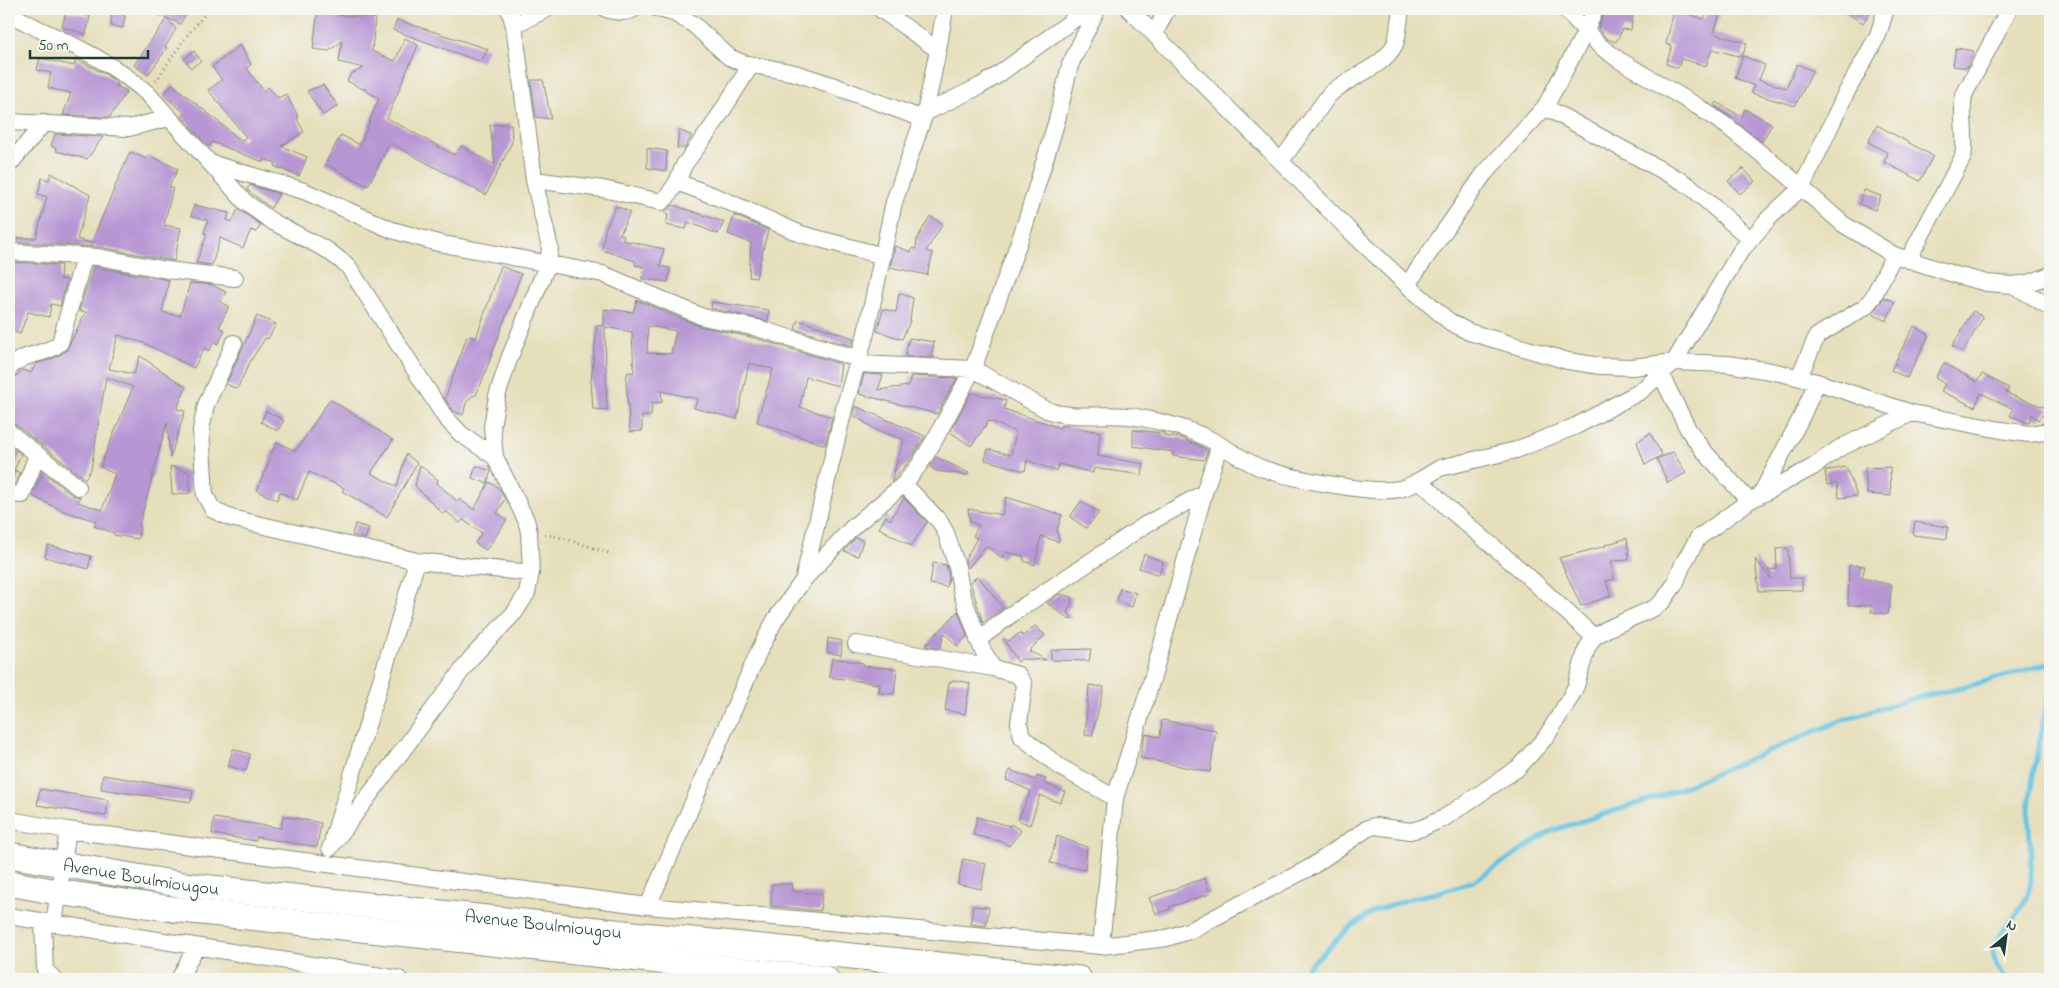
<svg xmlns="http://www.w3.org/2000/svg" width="2059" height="988" viewBox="0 0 2059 988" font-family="'Indie Flower',sans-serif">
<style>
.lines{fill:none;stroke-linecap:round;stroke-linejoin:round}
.stream{stroke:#65c5e4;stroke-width:5}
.building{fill:#b796d4;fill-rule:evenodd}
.minor-casing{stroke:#828e78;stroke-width:18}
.highway-casing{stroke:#828e78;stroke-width:27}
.path{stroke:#828e78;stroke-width:3;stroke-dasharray:1 4;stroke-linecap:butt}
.minor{stroke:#fff;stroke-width:16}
.highway{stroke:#fff;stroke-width:25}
.labels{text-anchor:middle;stroke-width:4;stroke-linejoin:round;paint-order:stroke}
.street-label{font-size:18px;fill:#1f3d34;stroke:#f6f6f2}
</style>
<rect width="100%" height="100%" fill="#f6f6f2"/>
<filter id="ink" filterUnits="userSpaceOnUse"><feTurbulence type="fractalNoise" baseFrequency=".02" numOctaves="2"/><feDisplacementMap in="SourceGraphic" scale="10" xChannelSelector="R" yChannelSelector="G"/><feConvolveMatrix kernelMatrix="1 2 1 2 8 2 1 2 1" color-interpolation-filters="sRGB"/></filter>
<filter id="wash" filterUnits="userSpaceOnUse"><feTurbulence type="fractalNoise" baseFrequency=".0096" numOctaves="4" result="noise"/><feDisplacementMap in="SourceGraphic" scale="20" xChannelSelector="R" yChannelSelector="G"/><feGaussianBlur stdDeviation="1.12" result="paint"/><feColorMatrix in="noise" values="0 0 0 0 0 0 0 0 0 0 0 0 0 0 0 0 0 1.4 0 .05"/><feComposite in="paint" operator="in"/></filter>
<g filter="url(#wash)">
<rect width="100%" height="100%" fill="#e6dfbb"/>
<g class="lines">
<path class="stream" d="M1304,979L1307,968L1349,928L1374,911L1415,897L1436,893L1474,881L1551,831L1667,794L1842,720L1918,697L1962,688L2050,663
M2008,979C1970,941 2016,930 2028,893C2036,872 2027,833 2029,810C2032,769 2042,730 2050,690"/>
</g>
<g id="blocks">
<path class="building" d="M112,9H126L123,28L111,26Z
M145,9H190L180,24L167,18L176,29L165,47L167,48L148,75L134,65L167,18Z
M318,9H337V15L375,18L372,51L395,61L405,38L418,45L387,118L454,155L461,146L495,165L490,125L511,124L512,142L486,195L390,143L368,186L325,164L341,135L360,145L379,98L364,90L365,88L363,89L347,81L351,74L364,68L339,62L342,41L329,51L313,49Z
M1605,9L1633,13L1631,30L1623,29L1616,42L1607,39L1598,29Z
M1708,9L1721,11L1714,32L1716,34L1747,43L1742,57L1712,49L1706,66L1681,59L1678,68L1666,64L1672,46L1666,44L1674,10L1704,19Z
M1840,9H1872L1863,23Z
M66,11L90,16L86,34L62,27Z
M397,20L488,49L481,62L393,30Z
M240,45L251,65L246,68L264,91L268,87L278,98L286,94L299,118L297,119L304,132L281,146L307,157L299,176L274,166L276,163L264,159L263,162L212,142L209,147L182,117L185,113L163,95L172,84L242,141L246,137L208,90L222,80L212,67Z
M1956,48L1974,51L1967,68L1953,66Z
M194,51L201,61L191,68L184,59Z
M1743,56L1765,65L1759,80L1786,88L1797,64L1813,71L1795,106L1751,93L1754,86L1735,78Z
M40,58L74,66L76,59L105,74L118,83L116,86L127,91L110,117L63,115L71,93L48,88L51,73L37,70Z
M531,80H543L551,119L536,117Z
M323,85L338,106L323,115L307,91Z
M1716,102L1742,117L1745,109L1772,124L1762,142L1714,105Z
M1877,125L1933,156L1920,181L1884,162L1888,153L1868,142Z
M679,130L692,136L684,148H677Z
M55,134L103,137L87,159L56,151L57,149L51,146Z
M647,148L667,151L666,171L647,168Z
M130,152L147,159L148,155L178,169L169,187L173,188L164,225L181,228L174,261L99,247L18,242V238H36L47,197L38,194L42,178L49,180L51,173L90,195L77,239L91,243Z
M1743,168L1755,181L1740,194L1728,181Z
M250,185L279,194L271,208L252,194L247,189Z
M1864,190L1881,196L1875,210L1859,204Z
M194,205L229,213L227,220L232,222L238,209L261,225L256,232L251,230L243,248L220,238L212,265L196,263L207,234L204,233L208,220L191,216Z
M673,205L724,222L718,234L688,222L686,229L666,225L668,215L664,213Z
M616,206L630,212L620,234L624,236L622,240L664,249L660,266L670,268L668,282L642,279L644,267L635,265V261L602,250L605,230Z
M734,215L768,230L756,278L749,277L751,243L728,234Z
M930,216L943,224L926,251L933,253L927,275L890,267L895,246L911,252L912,248L916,249L917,239Z
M9,262L61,265L60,279L67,280L60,306L51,304L49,317L28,312L20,334L9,330Z
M501,266L521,274L483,379L476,395L472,396L466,403L463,415L453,411L445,399L467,336L476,338Z
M93,267L169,280L162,312L180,316L190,283L212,285L226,292L220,302L229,306L219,327L225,330L218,344L214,342L209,351L204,348L194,368L144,343L118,335L109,369L134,374L140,356L186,387L177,409L185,411L170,458L167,422L139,526H140L138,539L114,535V533L94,526L96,521L63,511L32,496L43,472L72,495L80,497L78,502L102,510L115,474L100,467L133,387L106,377L91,469L85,479L15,424L9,422V379L16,376L23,370L31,373L36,364L52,359L66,351L86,312L79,311Z
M899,293L913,298L910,321L902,339L877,331L883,309L896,312Z
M1884,297L1895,302L1886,321L1872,314Z
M637,300L699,326L755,338L841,364L838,386L806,377L800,407L832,417L825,445L757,422L773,369L749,363L737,419L694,408L698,399L661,391L662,402L652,403L651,416H642V431L630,432L626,379L628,372L634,373L632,332L605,327L607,410L593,409L591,381L597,325L604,326V309L633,312ZM648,326L676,331L671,354L647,353Z
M712,302L769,310L768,321L711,308Z
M1973,311L1983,317L1963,352L1952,346Z
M257,316L276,324L268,339L265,338L250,362L237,389L226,384Z
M798,320L854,338L851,346L795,329Z
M1914,326L1929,335L1907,378L1891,370Z
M909,338L934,342L931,355L935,357L905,356Z
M1944,363L1977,382L1982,374L2009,388L2006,393L2049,409L2038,420L2032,414L2029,423L2010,416L2013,409L1981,393L1975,407L1941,391L1945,384L1935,378Z
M864,374L883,375L878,390L908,386L911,376L957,378L937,414L859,394Z
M971,393L1006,400L1004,409L1060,428L1061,425L1100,432L1098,456L1144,464L1142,475L1094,468L1093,473L1059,464L1056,471L1027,460L1025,471L985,460L988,449L1011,455L1016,432L989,421L971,446L950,432Z
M330,399L393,440L371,473L397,487L406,454L417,463L387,517L342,491L344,488L309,472L297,500L280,492L277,500L257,491L270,459L269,458L277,442L296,451Z
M855,406L925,436L911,459L891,482L904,440L877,430L853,415Z
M266,411L284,420L278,431L261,422Z
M1133,430L1164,433V436L1181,438L1208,450L1204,460L1173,456V452L1133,446Z
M1650,433L1662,455L1645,465L1637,442Z
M9,445L21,454L14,470L20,473L15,484H9Z
M1673,452L1686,473L1668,483L1657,459Z
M936,457L969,473L968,475L936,471L930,467Z
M420,465L438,480L437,483L458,502L460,499L474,510L489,482L499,488L505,499L497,513L507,520L486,550L475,543L482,533L463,520L460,523L446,511L443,514L415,486Z
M170,466L189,472L190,493L172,494Z
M476,466L491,471L487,483L472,478Z
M1846,467L1857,496L1839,498L1837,483L1827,485L1825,471Z
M1890,467L1891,496L1867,494L1865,468Z
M1006,497L1062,515L1057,530L1059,542L1041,536L1035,565L1024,561L1023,556L1006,552L1002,558L986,546L968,568L965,560L977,538L973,536L979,525L970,522L968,509L1002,515Z
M904,498L927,522L911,546L879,528L886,516L890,520Z
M1081,501L1099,513L1086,528L1070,517Z
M1915,522L1948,527L1947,539L1913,535Z
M355,524L369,528L365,539L352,535Z
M856,538L863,541L858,556L844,551Z
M1627,538L1629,560L1611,561L1614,579L1606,581L1611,596L1581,606L1559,558L1606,546L1605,545Z
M48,545L91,556L88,569L45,557Z
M1788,548L1790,578H1802V590L1759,591L1755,559L1771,579L1768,570L1777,569L1776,549Z
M1144,554L1163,562L1159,575L1139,568Z
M933,563L946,565L949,578L947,587L930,584Z
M1849,565L1865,566L1862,578L1892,585L1888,614L1871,612L1872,606L1848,605Z
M978,576L1003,608L983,623L970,582Z
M1120,588L1136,593L1132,607L1117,601Z
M1059,594L1072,597L1071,606L1067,611L1072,618L1070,620L1047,603Z
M958,611L967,636L957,646L944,633L940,649L925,646Z
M1035,626L1045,635L1029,651L1046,660L1021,659L1018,662L1003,638L1009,641L1020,633L1023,636Z
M828,638L842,641L841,655L827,652Z
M1091,649L1089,661L1051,660V650Z
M832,658L863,663V666L897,669L894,694L879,693L880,684L829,677Z
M954,680L970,683L965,714L945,710L949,683Z
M1089,685L1104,687L1092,736L1085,735Z
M1162,720L1216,730L1210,772L1140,758L1145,734L1160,737Z
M233,749L250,754L246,771L228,766Z
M1010,770L1035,780L1037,776L1046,779L1044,783L1065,792L1060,803L1040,795L1030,825L1018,820L1031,791L1006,780Z
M103,775L193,790L191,802L101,789Z
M40,789L108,800L106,816L37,805Z
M283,816L321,823L317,847L256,837V841L212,834L214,818L281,828Z
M977,817L1010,826L1011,824L1021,831L1009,846L1004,842L973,835Z
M1057,836L1087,847L1085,870L1050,863Z
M963,859L986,864L981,889L958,884Z
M1205,878L1210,894L1169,907L1170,909L1156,914L1149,898Z
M772,884H792L791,891L822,894L820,911L771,906Z
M973,906L989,907L986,926L971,924Z"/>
</g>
</g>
<g filter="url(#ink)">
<use href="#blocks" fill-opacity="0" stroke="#828e78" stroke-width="1"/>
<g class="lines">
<defs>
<path id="minor" d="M606,9C615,12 625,14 634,9
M658,9L674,13L693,24L729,57L743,63L795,73L829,84L923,119
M880,9L938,50
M1129,9L1351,232L1407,285L1450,322L1469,332L1568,361L1600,366L1632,367L1674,362L1728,364L1776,372L1817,382L1912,413L2001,430L2029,434L2050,431
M1565,9L1600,46L1619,60L1697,106L1728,127L1785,173L1843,224L1894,255L1956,275L1987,283L2013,285L2029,283L2050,275
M9,15C20,18 30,25 41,30C78,47 117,66 148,94L245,202L273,222L327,250L348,266L445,417L461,434L495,457
M514,25L547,9
M1155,33L1167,9
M1545,107L1678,179L1691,187L1750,239
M925,113L980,86L998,75L1088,9
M9,122L129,128L169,118
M1281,161L1329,95C1348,76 1383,69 1395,44C1399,33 1399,20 1401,9
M210,163L304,191L392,230L438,243L603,274L703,317L757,328L859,359
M9,165L44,123
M534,180L603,189L661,202L667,197L677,182L684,165L712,127L751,65
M677,182L722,199L801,234L883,256
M9,252L98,257L167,270L235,278
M1908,260L1963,157C1967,136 1960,116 1964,95L2009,9
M1407,285L1484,174L1545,107L1586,31L1595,9
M2013,285L2050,307
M234,343L206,405L201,430L205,495L213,510L231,518L417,561L531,573
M858,364L973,369L1047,410C1078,421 1110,411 1141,418C1163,422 1187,428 1207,438C1226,447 1243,461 1264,469C1291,478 1373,495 1399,489C1407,488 1413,484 1420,480L1449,509L1522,571L1594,637
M9,369C21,352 46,356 60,343L84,257
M1661,375L1688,429L1702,449L1749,501
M1799,377L1817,336L1865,307L1873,297L1894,255
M9,432L78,487
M1420,480L1440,468L1516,450L1576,426L1641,391L1674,362L1740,252L1769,218L1802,187L1845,95L1878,35L1886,9
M904,484L940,522L946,533L957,567L962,594L982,649L993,668
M9,494L22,495L37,455
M1761,494L1802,416L1817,382
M804,577L845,405L866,333L894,202L925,113L938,50L945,9
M978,640L1012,614L1145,525L1204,493
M856,644L993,668L1018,675L1024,684L1019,723L1022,737L1060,767L1115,798
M9,820L68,830L648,906L759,651L775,620L804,579L853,527L904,484L920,464L934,441L973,369L1024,228L1057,120L1070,65L1097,9
M333,838L417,561
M330,848L472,657L515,612L527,593L531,573L529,532L526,520L495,457L492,427L497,396L509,359L548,263L550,248L534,180L514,25L509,9
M648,906L1101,946L1167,938L1191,930L1311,867L1368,828L1375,826L1410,831L1422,828L1444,818L1518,768L1546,737L1570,698L1576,686L1587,648L1594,637L1607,629L1654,608L1663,601L1675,584L1683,564L1698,538L1749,501L1813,467L1838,449L1912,413
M9,916L399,979
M43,923L45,970L54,979
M54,924L68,830
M1101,946L1115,798L1154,673L1204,493L1220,445
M179,979L196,947"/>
<g id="highway">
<path id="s1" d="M9,855L184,885L643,935L1079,979"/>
<path d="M9,883L57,892L173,909L826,979"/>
</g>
</defs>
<use href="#minor" class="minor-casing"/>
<use href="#highway" class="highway-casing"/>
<path class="path" d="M156,81L185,38L209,9
M545,534L566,539L612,554"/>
<use href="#minor" class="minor"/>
<use href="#highway" class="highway"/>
</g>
</g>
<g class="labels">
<g class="street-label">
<text dy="6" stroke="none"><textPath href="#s1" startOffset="134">Avenue Boulmiougou</textPath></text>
<text dy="6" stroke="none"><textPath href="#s1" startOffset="539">Avenue Boulmiougou</textPath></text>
</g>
</g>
<rect width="2059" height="988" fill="none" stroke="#f6f6f2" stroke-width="30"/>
<g transform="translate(2006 936) rotate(29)" stroke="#f6f6f2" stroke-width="4" paint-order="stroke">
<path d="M0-4L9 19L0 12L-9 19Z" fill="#1f3d34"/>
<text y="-8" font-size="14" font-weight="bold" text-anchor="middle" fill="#1f3d34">N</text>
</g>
<path d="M30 50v8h118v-8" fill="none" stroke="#1f3d34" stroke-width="2.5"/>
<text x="38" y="50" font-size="15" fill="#1f3d34" stroke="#f6f6f2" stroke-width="4" paint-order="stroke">50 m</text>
</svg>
